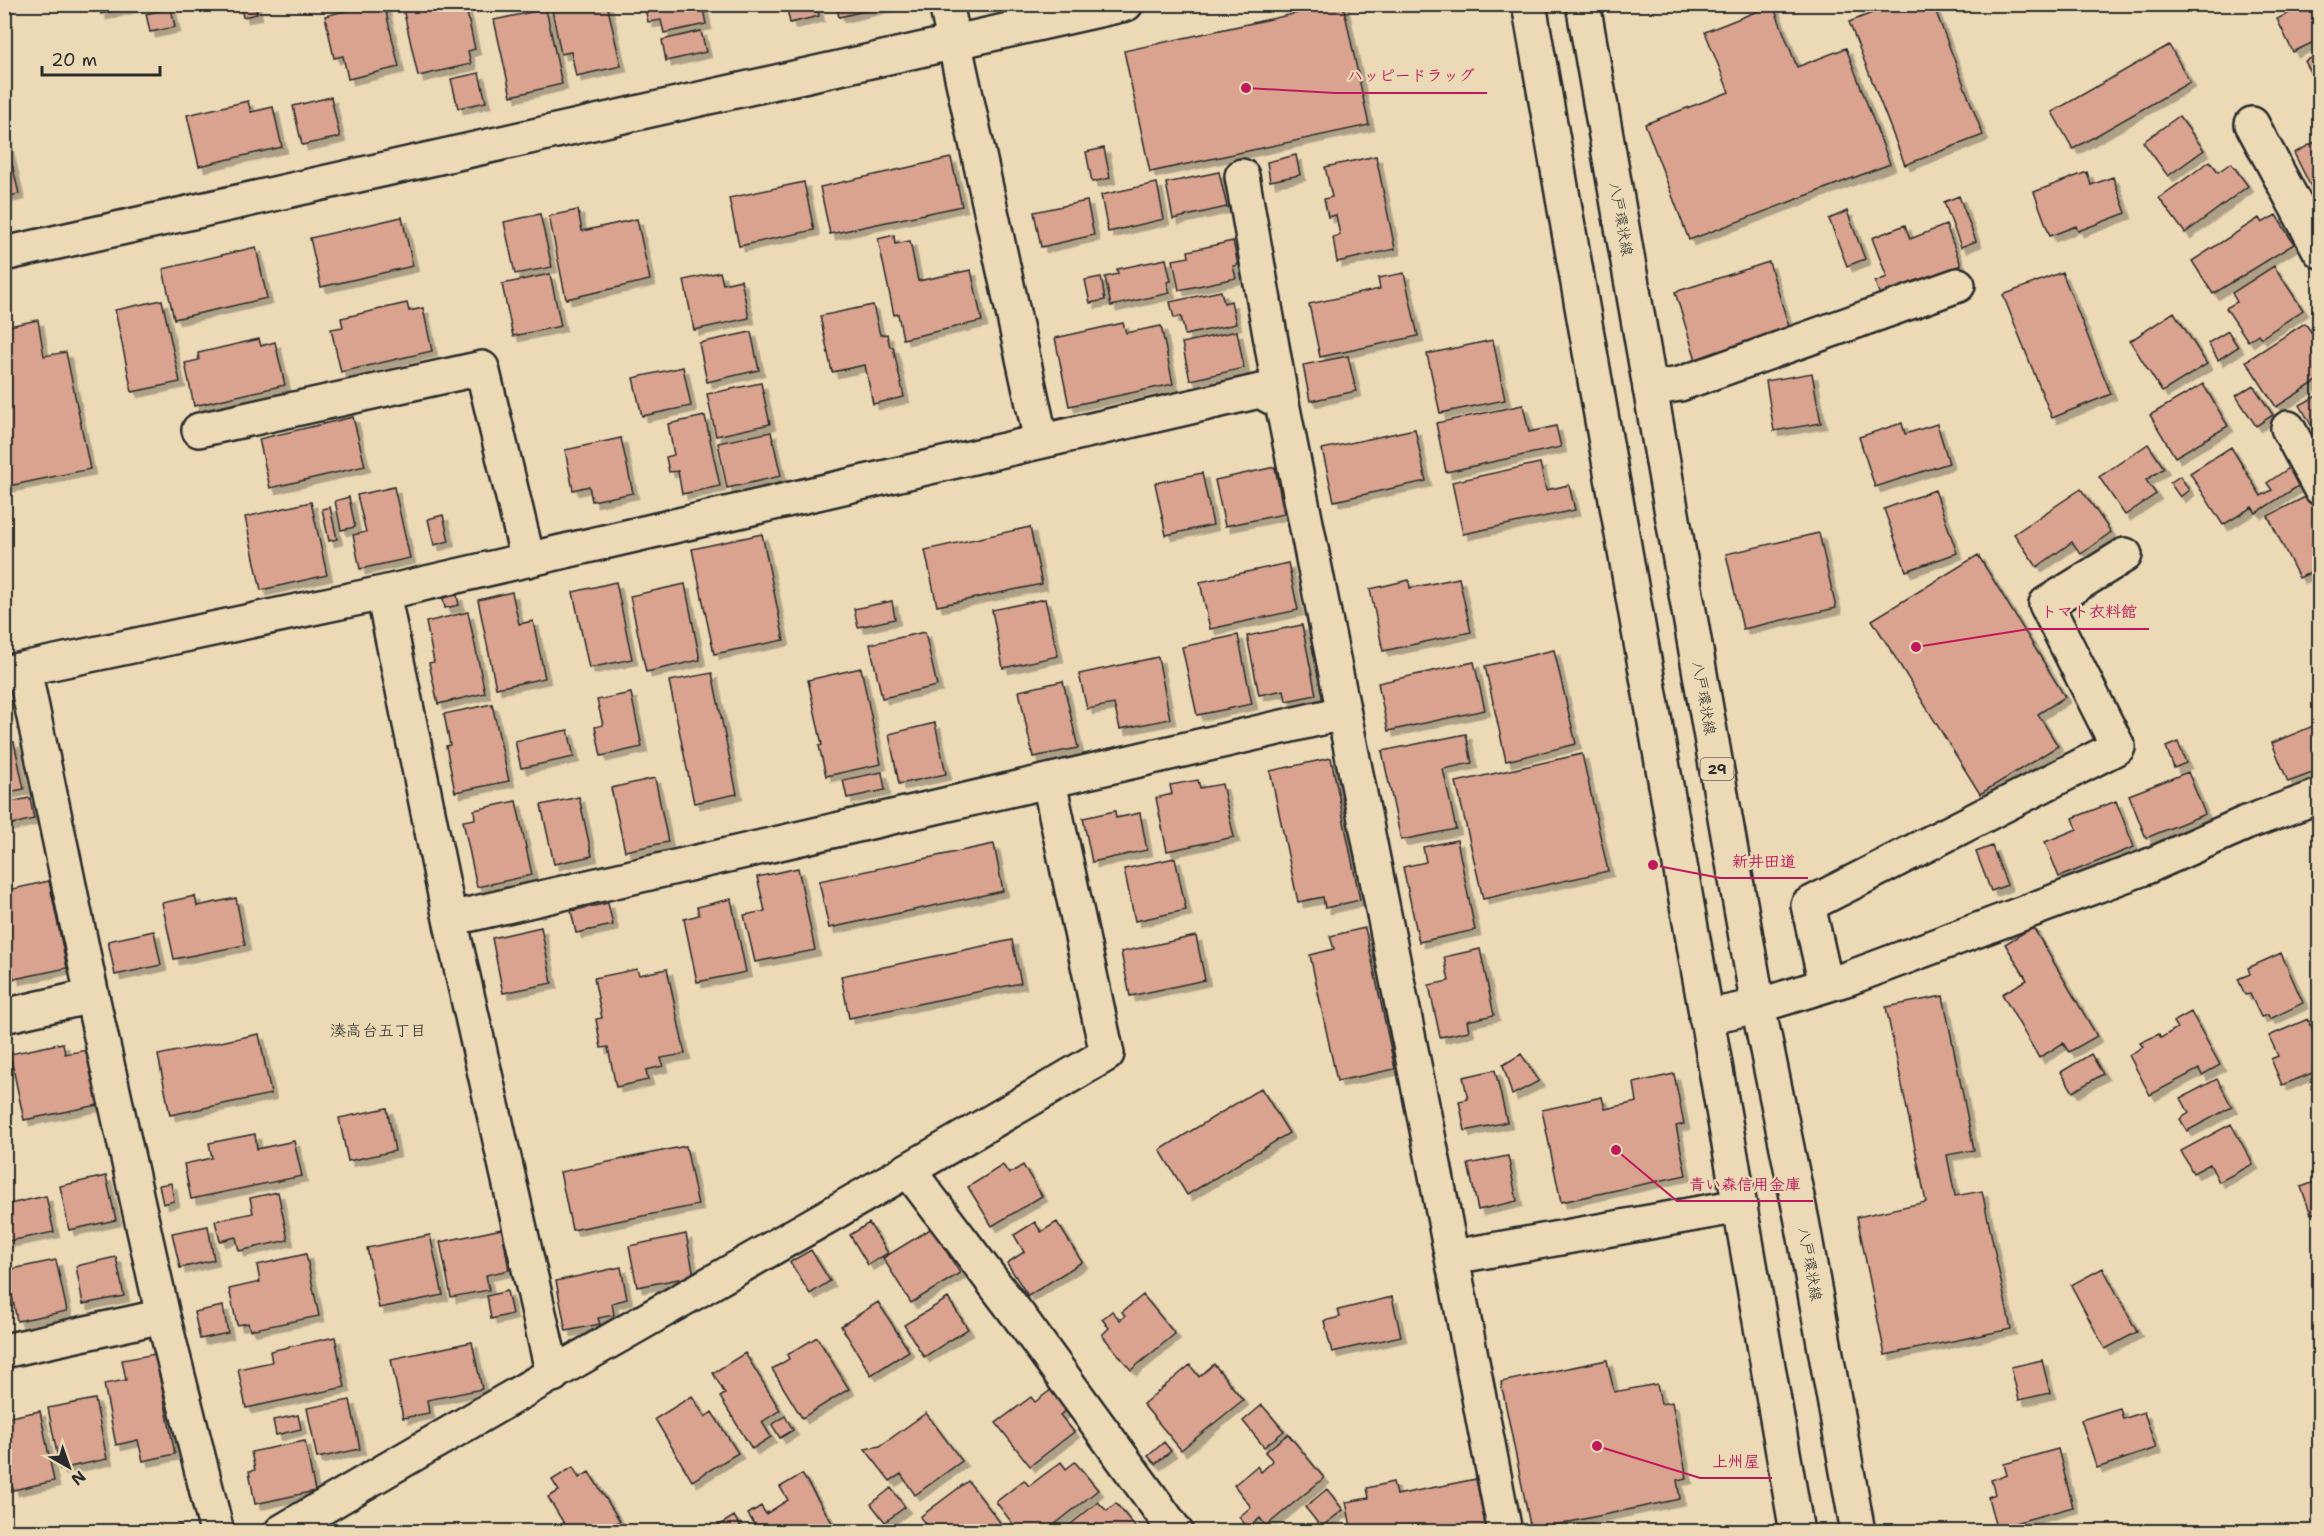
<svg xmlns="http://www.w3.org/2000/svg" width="2324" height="1536" viewBox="0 0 2324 1536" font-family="'Shantell Sans','Klee One',sans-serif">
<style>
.building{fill:#d9a38f;stroke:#2b2b2b;stroke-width:1.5;filter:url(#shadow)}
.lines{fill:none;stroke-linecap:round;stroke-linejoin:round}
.street-casing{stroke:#2b2b2b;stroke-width:38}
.secondary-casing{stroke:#2b2b2b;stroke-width:38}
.primary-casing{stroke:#2b2b2b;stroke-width:38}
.street{stroke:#ecdab7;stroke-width:33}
.secondary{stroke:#ecdab7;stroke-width:33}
.primary{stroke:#ecdab7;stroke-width:33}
.labels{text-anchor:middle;stroke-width:4.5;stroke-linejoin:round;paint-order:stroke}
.shield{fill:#ecdab7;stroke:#656055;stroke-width:1.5}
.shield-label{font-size:14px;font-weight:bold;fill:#2b2b2b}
.street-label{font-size:15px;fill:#2b2b2b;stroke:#ecdab7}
.neighbourhood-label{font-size:16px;fill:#2b2b2b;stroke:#ecdab7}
.leader{fill:none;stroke:#c2185b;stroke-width:2}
.callout-dot{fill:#c2185b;stroke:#ecdab7;stroke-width:2}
.callout-label{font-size:16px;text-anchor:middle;font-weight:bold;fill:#c2185b;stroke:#ecdab7;stroke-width:4.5;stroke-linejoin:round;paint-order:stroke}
</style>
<defs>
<filter id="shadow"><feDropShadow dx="5.5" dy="5.5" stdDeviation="0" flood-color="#0004"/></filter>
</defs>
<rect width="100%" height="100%" fill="#ecdab7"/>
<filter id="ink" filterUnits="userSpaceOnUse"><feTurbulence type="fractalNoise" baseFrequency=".0167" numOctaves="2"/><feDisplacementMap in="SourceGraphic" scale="12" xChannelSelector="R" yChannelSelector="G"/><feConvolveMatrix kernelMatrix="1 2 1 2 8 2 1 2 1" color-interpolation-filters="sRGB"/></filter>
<g filter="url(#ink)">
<path class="building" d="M99,4H143L101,14Z
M240,4H255L257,14L243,17Z
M371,4H384L399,67L348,79L343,56L334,58L325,16Z
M402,4H465L475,49L468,51L471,64L418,76Z
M607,4L621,66L576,76L571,52L561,54L551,5Z
M644,4H702L706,24L664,33L661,20L648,22Z
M786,4H816L819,16L790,23Z
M836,4H894L839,17Z
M1339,4H1343L1369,125L1150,172L1124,51Z
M1895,4H1933L1983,135L1905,165L1849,22Z
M2307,4H2318L2320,8V39L2293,52L2277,19Z
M1773,5L1797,67L1846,48L1890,164L1689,240L1645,124L1729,92L1705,32Z
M171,8L175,27L150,32L146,14Z
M546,9L562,84L511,96L494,20Z
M701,31L706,52L666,61L662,40Z
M2169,45L2190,82L2073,149L2052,112Z
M2320,54V90L2305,61Z
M479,73L486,102L458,108L451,79Z
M331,97L340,137L302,145L293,106Z
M248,101L251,112L273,107L282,147L199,166L187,115Z
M2179,116L2204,150L2168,176L2143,142Z
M4,130L19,194L4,197Z
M2315,142L2320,152V205L2294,153Z
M1104,148L1110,178L1092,182L1086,152Z
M1296,155L1300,175L1270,181L1267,162Z
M1376,156L1395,249L1337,262L1333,237L1340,235L1336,215L1328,217L1324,199L1332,197L1325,167Z
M951,158L962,206L830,234L820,187Z
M2210,161L2218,172L2231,163L2248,186L2185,233L2159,198Z
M1219,172L1227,207L1173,219L1166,183Z
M2087,172L2091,185L2113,177L2126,213L2078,231L2076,226L2050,236L2034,192Z
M804,182L814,230L739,246L729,198Z
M1157,183L1164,219L1108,232L1101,195Z
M1959,196L1976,241L1961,247L1944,202Z
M1087,201L1094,235L1041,247L1034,212Z
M578,210L582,231L637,219L650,280L566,299L549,216Z
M1847,211L1865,259L1847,266L1829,219Z
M540,214L552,267L515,274L504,222Z
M2276,215L2294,244L2213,294L2192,261L2259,218L2262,223Z
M402,217L413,266L321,287L310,238Z
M1905,225L1910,239L1946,225L1961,265L1918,282L1883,304L1875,282L1887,277L1872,238Z
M894,235L895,244L910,241L918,281L971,270L982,321L903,339L898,314L894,315L878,239Z
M1233,241L1238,265L1233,266L1236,278L1179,290L1173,260L1189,257L1188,251Z
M256,247L267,298L174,319L163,269Z
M1166,259L1171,281L1167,282L1170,293L1111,306L1105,277L1118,274L1117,269Z
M1769,262L1790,330L1696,360L1675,292Z
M2274,266L2303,310L2261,338L2258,334L2248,341L2226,308L2237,302L2232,293Z
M720,272L723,284L741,280L749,318L694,330L684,280Z
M2062,272L2111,394L2052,418L2003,295Z
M1404,273L1418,336L1320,357L1309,304L1380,289L1378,278Z
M550,274L561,326L513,336L502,284Z
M1101,277L1105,300L1090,303L1085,280Z
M1221,291L1224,303L1231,301L1236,324L1185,335L1181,316L1174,318L1170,302Z
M162,300L180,382L132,392L115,310Z
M407,303L409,311L423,308L432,351L341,372L331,329L343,327L341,318Z
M873,305L880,335L887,334L890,347H893L904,397L873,404L865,365L832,372L820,316Z
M2174,312L2207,364L2162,392L2130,341Z
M38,320L44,356L66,352L90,469L4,487V327Z
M1123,323L1126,333L1161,326L1173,384L1069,406L1055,338Z
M2305,323L2320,345V379L2276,407L2246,361Z
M1237,331L1244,368L1190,380L1182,343Z
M2228,331L2238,347L2218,360L2208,343Z
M751,332L759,370L707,382L699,343Z
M259,339L261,346L275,342L285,385L194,406L185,363L199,360L198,353Z
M1493,340L1505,400L1440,413L1427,354Z
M1348,356L1356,391L1310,401L1303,365Z
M683,367L691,406L642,416L633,378Z
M1812,373L1821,423L1774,431L1766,381Z
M761,383L770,424L716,436L707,394Z
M2203,384L2228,426L2175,457L2150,415Z
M2253,385L2273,415L2256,426L2236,396Z
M2320,394V429L2315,432L2300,405Z
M1523,405L1529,432L1556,426L1561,447L1446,472L1436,423Z
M705,416L720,486L682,494L678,471L669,472L666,457L674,455L668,424Z
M353,417L365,466L270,488L259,439Z
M1902,423L1905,434L1937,424L1949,463L1875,487L1859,437Z
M1415,429L1426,481L1334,501L1322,449Z
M771,432L781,476L727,488L718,443Z
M621,438L633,493L592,501L589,486L573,490L565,450Z
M2148,444L2164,468L2146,480L2156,494L2125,515L2099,477Z
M2231,447L2261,496L2272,490L2267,483L2292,466L2303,483L2256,513L2252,507L2223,525L2190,473Z
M1540,463L1546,490L1569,485L1575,510L1463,534L1452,482Z
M1275,467L1284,514L1225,526L1215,480Z
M1202,473L1213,525L1166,535L1155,483Z
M2180,476L2189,490L2180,497L2170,483Z
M394,487L410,558L360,569L353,535L366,532L357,495Z
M2081,489L2111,532L2081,554L2072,542L2037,567L2014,534Z
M1935,490L1957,553L1906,571L1884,509Z
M2307,496L2320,519V568L2299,578L2268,516Z
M349,497L355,527L341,530L335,501Z
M311,502L327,575L261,590L245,517Z
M330,507L337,539L329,541L322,509Z
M443,515L449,541L434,545L428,519Z
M1030,527L1042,584L937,606L925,550Z
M1819,533L1836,608L1743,629L1726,554Z
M762,534L784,640L714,654L692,549Z
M1978,555L2065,697L2038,714L2058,746L1980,794L1872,620Z
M1288,563L1298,610L1210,629L1200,582Z
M1459,578L1471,632L1383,651L1370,589L1409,580L1410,588Z
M616,582L632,659L589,668L573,592Z
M685,584L700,660L646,672L630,596Z
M512,592L519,624L533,621L545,678L496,688L478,600Z
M457,595L459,605L445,608L443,598Z
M1045,599L1058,656L1003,668L992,610Z
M892,601L895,619L858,627L854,609Z
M468,612L485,693L438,704L429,663L434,662L426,622Z
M1302,625L1316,695L1286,701L1284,690L1259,695L1247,636Z
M925,632L937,686L882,698L870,644Z
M1238,635L1252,704L1197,715L1182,647Z
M1554,650L1576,744L1506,761L1485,666Z
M1158,657L1170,719L1120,729L1114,704L1087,709L1079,674Z
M1474,662L1485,710L1388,731L1378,683Z
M861,668L881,764L826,776L819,746L822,745L808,680Z
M712,673L737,794L694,803L669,681Z
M1063,681L1078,748L1033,757L1019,691Z
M631,693L642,747L601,756L595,727L603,725L597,700Z
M492,704L509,781L455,792L446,746L450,745L444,714Z
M935,723L946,774L899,784L889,734Z
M2320,723V770L2288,782L2272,743Z
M568,730L574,757L521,768L515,741Z
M1466,734L1472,763L1443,769L1456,829L1401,840L1382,751Z
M14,742L24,789L4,793V744Z
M2178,742L2186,763L2174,768L2166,747Z
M1582,754L1608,871L1483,899L1456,782Z
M1331,758L1360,900L1325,908L1323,897L1298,902L1270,771Z
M882,772L885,790L847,798L843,780Z
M2188,772L2205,814L2146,838L2129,795Z
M655,778L668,842L625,851L611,788Z
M1198,780L1200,788L1222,784L1234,837L1167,851L1156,798L1172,794L1170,785Z
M579,797L592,856L554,864L541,805Z
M30,798L34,819L8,825L4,803Z
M516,801L532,875L477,887L463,821L475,819L474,810Z
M2116,801L2134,847L2059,877L2045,842L2077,829L2073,818Z
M1115,811L1116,818L1140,813L1147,850L1092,862L1083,818Z
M1457,840L1475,930L1419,942L1403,867L1426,862L1423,847Z
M994,844L1003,891L829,928L819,881Z
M1992,846L2007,885L1991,891L1976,852Z
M1175,858L1186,910L1135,921L1124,869Z
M798,868L815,950L755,962L744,915L765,911L757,877Z
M49,881L67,968L14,979L4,933V891Z
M195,896L197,906L236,898L245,945L174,959L162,903Z
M731,899L746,972L697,982L684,919L699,915L697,907Z
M608,903L613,925L576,933L571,911Z
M541,927L552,983L503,993L492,938Z
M2033,927L2097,1036L2069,1052L2063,1043L2039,1058L2002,994L2027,980L2005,944Z
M1365,928L1395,1069L1337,1081L1310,955L1334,949L1330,936Z
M154,931L161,965L115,975L108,941Z
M1196,936L1205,980L1130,996L1121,952Z
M1012,940L1021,983L849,1018L841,976Z
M1480,949L1494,1015L1467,1021L1469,1031L1440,1037L1429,985L1449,981L1444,957Z
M2281,953L2303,1003L2270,1019L2268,1015L2261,1017L2250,994L2245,995L2238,979L2250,974L2248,968Z
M637,969L639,975L667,969L685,1054L661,1058L663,1066L646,1070L648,1080L616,1087L608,1047L601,1048L596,1019L602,1018L594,978Z
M1943,996L1974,1150L1947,1155L1955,1196L1982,1191L2011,1329L1885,1355L1857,1217L1926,1202L1886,1007Z
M2191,1012L2220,1065L2202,1075L2199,1069L2150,1095L2129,1055L2143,1047L2140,1043L2159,1034L2161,1038L2177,1028L2173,1022Z
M2308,1019L2320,1046V1070L2282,1085L2271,1059L2278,1056L2269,1036Z
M259,1034L271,1094L170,1115L158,1055Z
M63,1043L65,1054L87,1050L98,1105L24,1120L10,1054Z
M1521,1054L1539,1081L1512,1095L1503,1065Z
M2091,1054L2103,1074L2073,1092L2061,1072Z
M1495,1070L1507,1122L1465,1131L1459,1101L1468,1099L1463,1077Z
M1674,1074L1684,1124L1676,1126L1686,1175L1561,1202L1542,1110L1602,1097L1605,1109L1637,1102L1634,1083Z
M2217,1079L2232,1107L2187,1131L2180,1119L2189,1113L2181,1098Z
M2320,1081V1098L2311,1088Z
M1261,1088L1289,1133L1187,1195L1160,1150Z
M387,1108L395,1151L348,1161L339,1118Z
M2231,1124L2253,1164L2219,1182L2210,1164L2193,1173L2181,1151Z
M255,1134L257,1149L294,1141L302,1176L191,1199L184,1164L212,1158L209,1143Z
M686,1146L698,1205L572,1230L560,1172Z
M1508,1156L1517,1201L1478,1210L1468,1164Z
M1003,1165L1009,1174L1023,1165L1042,1196L992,1226L968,1187Z
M106,1176L116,1220L69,1230L60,1186Z
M2320,1180V1211L2311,1214L2301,1187Z
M171,1183L174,1201L163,1204L159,1185Z
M278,1192L288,1240L239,1251L236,1237L220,1241L215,1221L253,1213L250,1198Z
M46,1196L54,1232L4,1242V1205Z
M1035,1222L1041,1232L1057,1222L1082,1262L1028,1296L1007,1263L1024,1252L1014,1235Z
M869,1223L888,1253L868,1265L850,1235Z
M208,1226L214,1260L180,1268L172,1233Z
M932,1228L960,1273L911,1303L883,1258Z
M502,1229L509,1270L486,1275L489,1290L451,1297L440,1242Z
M686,1234L694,1276L637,1287L629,1246Z
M430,1235L443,1295L379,1308L367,1248Z
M811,1250L830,1281L810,1294L790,1262Z
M306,1254L319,1316L250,1330L248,1323L237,1325L229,1289L260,1282L257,1265Z
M116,1257L124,1296L83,1304L76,1266Z
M56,1260L67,1311L17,1321L7,1270Z
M621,1267L627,1299L612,1303L614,1315L598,1318L600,1324L566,1331L556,1281Z
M2103,1268L2137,1332L2105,1349L2071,1285Z
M507,1291L512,1314L491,1319L487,1296Z
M1143,1295L1175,1334L1131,1370L1102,1335L1109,1328L1102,1319L1112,1311L1120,1320L1125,1316L1122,1312Z
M1392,1297L1401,1336L1332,1352L1324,1321L1340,1317L1338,1310Z
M948,1298L968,1329L924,1357L904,1325Z
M878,1302L909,1351L871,1375L841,1326Z
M223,1306L228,1333L200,1339L194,1312Z
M335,1337L345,1387L246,1408L238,1369L272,1362L270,1351Z
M817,1337L849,1389L802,1418L772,1369L789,1359L787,1355Z
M472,1342L482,1389L427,1400L429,1413L403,1418L391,1359Z
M745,1353L780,1410L762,1422L771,1437L752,1449L720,1397L725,1394L713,1373Z
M155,1354L175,1454L143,1461L138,1440L116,1445L104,1384L126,1380L122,1360Z
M1607,1360L1614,1392L1657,1384L1661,1404L1672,1402L1687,1478L1677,1480L1680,1499L1531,1530L1501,1382Z
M2042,1360L2050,1393L2019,1400L2011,1367Z
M1214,1364L1243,1400L1181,1450L1143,1404L1190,1365L1199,1377Z
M1052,1389L1068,1409L1060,1415L1074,1432L1030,1466L996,1423L1031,1397L1035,1402Z
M692,1396L705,1417L712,1412L738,1453L692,1481L655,1419Z
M95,1399L107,1459L60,1469L48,1408Z
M350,1400L360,1449L317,1458L307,1408Z
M1262,1405L1284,1431L1264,1447L1243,1421Z
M2120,1408L2123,1419L2144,1412L2156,1448L2097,1468L2081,1420Z
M40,1411L54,1481L13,1490L6,1458L13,1457L5,1418Z
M926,1413L962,1461L915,1495L901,1474L890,1481L865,1449L880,1446Z
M298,1415L301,1429L276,1435L273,1420Z
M785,1416L793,1430L780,1438L772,1425Z
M1288,1434L1324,1478L1266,1526L1260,1518L1248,1528L1239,1517L1251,1507L1234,1485L1257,1466L1261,1472L1273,1461L1265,1452Z
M305,1441L315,1491L255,1504L249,1471L255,1470L251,1452Z
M1164,1442L1171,1451L1155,1464L1148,1456Z
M2058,1449L2073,1507L1996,1528L1988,1497L1995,1494L1991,1480L2007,1475L2004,1464Z
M1061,1462L1066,1469L1075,1462L1098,1490L1045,1532H1019L996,1502L1024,1480L1029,1486Z
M573,1467L579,1478L589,1472L620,1521L602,1532H569L548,1497L559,1491L552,1480Z
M802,1474L838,1532H759L748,1514L761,1506L766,1514L788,1500L780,1487Z
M1476,1479L1487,1532H1352L1346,1502L1369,1498L1367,1488L1393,1482L1396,1495Z
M968,1481L1006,1530L931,1532L920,1517Z
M891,1488L905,1507L885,1522L871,1504Z
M1327,1489L1343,1510L1321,1527L1305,1507Z
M1098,1502L1107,1511L1116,1503L1136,1528L1131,1532H1061Z
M734,1516L744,1532H709L715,1528Z
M181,1525L183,1532H151L158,1530Z"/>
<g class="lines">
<defs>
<path id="street" d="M946,4L1041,441
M2252,124L2320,251
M1242,176L1282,403
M1650,389L1680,384L1958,285
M2288,428L2320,488
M199,430L482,368L528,560
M383,593L450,919L553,1375
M24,669L92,996L163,1316L217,1532
M4,673L383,593L1260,391L1282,403C1356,779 1434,1155 1505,1532
M450,919L1343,713
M1826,985L1808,905L2118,747L2046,604L2125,555
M4,1016L92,996
M1706,1017L1758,1006L1849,978L2144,868L2246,823L2320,796
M909,1171L1021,1319L1176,1532
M1453,1257L1740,1206
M4,1351L163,1316
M281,1532C555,1369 834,1216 1107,1054L1049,782"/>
<path id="secondary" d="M4,254L1126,4"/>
<path id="primary" d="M1529,4L1797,1532
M1583,4L1758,1006L1802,1221L1858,1532"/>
</defs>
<use href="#street" class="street-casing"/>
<use href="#secondary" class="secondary-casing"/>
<use href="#primary" class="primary-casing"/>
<use href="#street" class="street"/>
<use href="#secondary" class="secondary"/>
<use href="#primary" class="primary"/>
</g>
</g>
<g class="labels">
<rect class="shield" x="1700.5" y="758" width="33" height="22" rx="4.5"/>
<g class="shield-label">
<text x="1717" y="774">29</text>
</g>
<g class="street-label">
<text transform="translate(1621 219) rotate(80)" y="5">八戸環状線</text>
<text transform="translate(1704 698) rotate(80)" y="5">八戸環状線</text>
<text transform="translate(1810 1264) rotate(80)" y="5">八戸環状線</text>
</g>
<g class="neighbourhood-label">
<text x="378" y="1036">湊高台五丁目</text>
</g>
</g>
<path class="leader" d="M1246 88L1335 93H1487M1916 647L2029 629H2149M1653 865L1720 878H1808M1616 1150L1677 1201H1813M1597 1446L1700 1478H1772"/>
<g class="callout-dot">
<circle cx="1246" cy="88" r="6"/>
<circle cx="1916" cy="647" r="6"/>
<circle cx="1653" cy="865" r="6"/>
<circle cx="1616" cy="1150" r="6"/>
<circle cx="1597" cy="1446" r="6"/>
</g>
<g class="callout-label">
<text x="1411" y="81">ハッピードラッグ</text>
<text x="2089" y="617">トマト衣料館</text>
<text x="1764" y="867">新井田道</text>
<text x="1745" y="1190">青い森信用金庫</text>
<text x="1736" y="1467">上州屋</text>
</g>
<rect width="2324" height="1536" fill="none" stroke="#ecdab7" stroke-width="24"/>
<rect x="12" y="12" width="2300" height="1512" fill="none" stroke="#2b2b2b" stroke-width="2" filter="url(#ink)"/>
<g transform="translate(69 1467) rotate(140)" stroke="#ecdab7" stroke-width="4.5" paint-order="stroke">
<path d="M0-4.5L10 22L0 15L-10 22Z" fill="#2b2b2b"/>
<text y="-9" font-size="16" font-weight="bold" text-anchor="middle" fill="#2b2b2b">N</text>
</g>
<path d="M42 66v9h118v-9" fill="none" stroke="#2b2b2b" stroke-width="3"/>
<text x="51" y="66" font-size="18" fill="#2b2b2b" stroke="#ecdab7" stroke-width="4.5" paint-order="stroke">20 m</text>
</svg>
